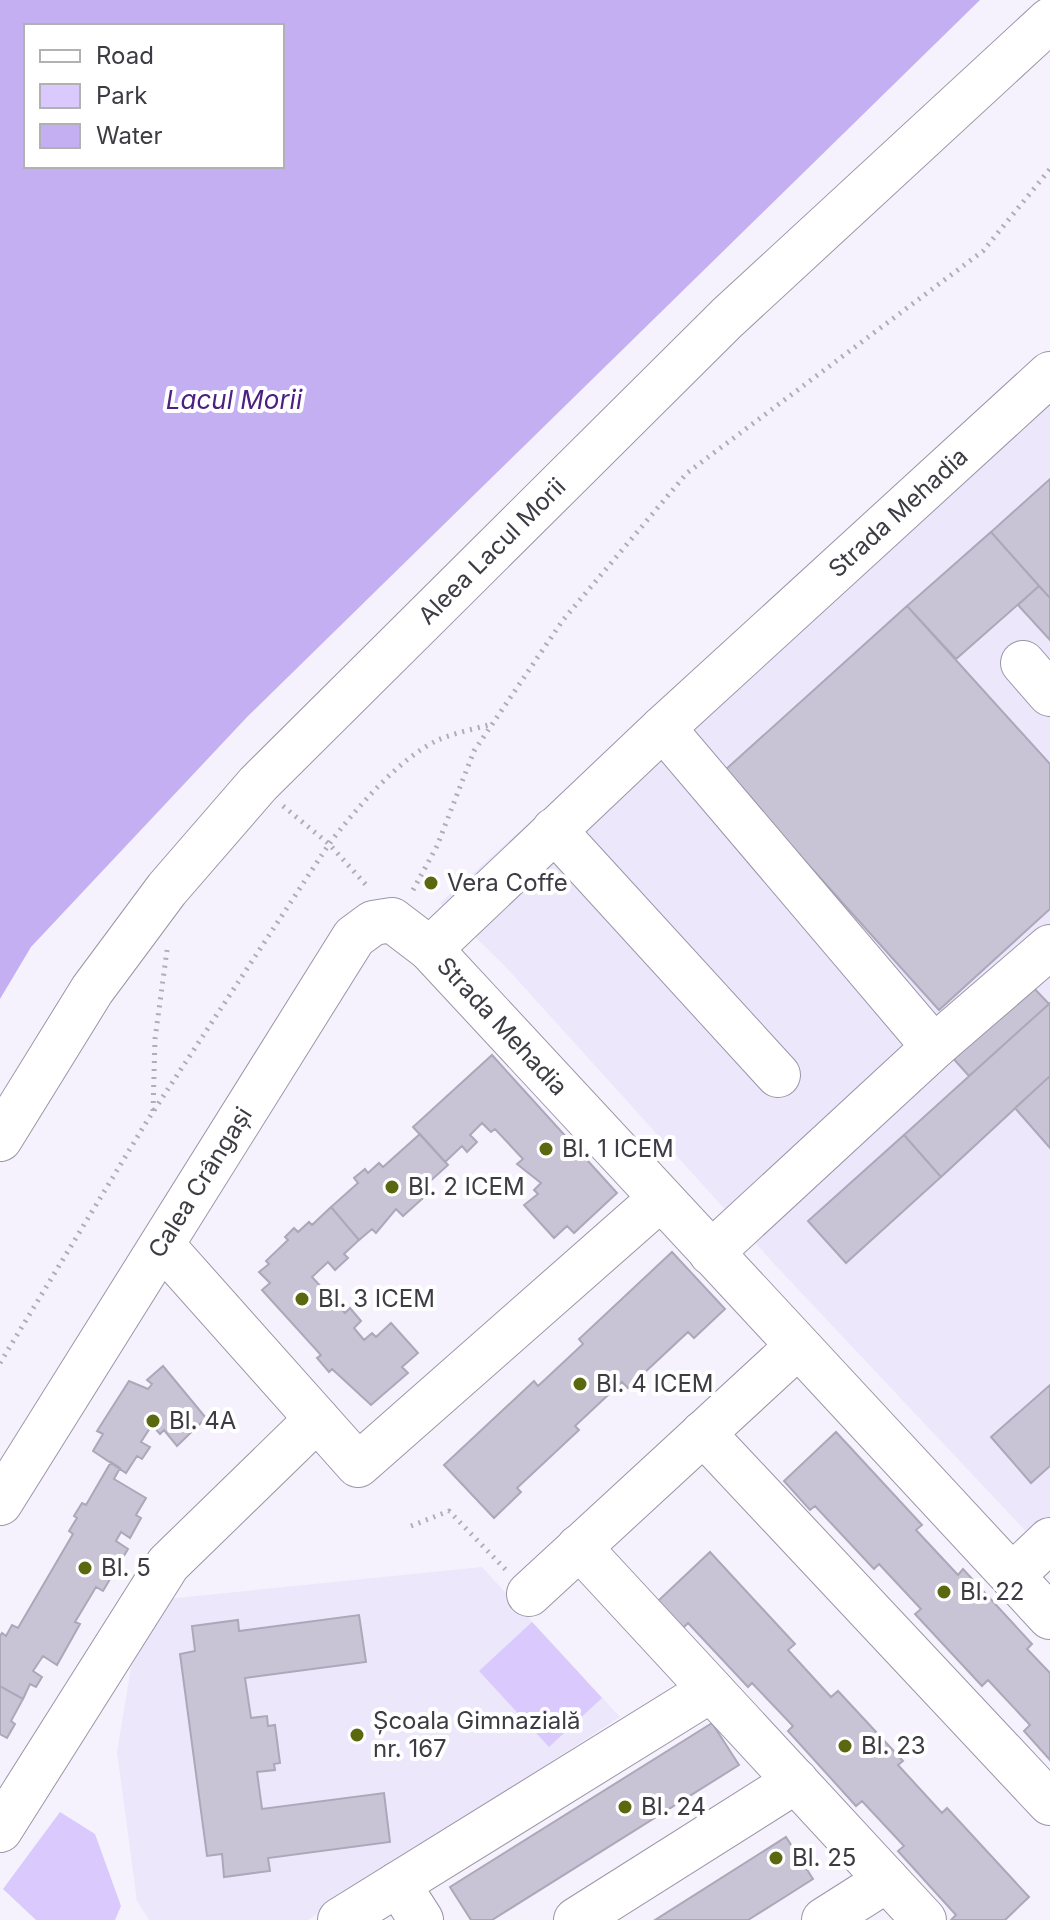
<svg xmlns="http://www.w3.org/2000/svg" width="1050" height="1920" viewBox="0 0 1050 1920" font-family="Inter,sans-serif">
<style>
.built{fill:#ede7fc}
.green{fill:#d9c9fc}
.water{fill:#c5aff3;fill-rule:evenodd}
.building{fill:#c8c3d5;stroke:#aca7b9;stroke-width:2}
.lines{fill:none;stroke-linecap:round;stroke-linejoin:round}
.minor-casing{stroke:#9b96a7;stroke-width:46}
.path{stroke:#b0adb7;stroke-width:5;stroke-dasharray:2 6;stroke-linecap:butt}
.minor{stroke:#fff;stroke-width:44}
.poi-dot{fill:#5a6810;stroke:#fff;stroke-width:3}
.labels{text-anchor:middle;stroke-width:8;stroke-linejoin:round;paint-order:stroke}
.street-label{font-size:24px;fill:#3d3b43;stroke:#fff}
.poi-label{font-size:24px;fill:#3d3b43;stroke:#fff;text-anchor:start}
.water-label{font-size:26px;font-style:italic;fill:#4c2081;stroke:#fff}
</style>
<rect width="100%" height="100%" fill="#f5f2fd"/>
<path class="built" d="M1050,354V1557L777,1267L504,965L440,903Z
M482,1567L620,1717L308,1920H149L137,1901L117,1752L131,1667L166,1599Z"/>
<path class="green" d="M532,1622L602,1698L549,1747L479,1671Z
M60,1812L95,1834L121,1906L115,1920H36L3,1889Z"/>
<path class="water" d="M0,0H980L248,716L31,947L0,999ZM26,26H282V166H26Z"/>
<path class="building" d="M1050,479V598L991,532Z
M991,532L1039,586L956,659L907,606Z
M1039,586L1050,598V640L1018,605Z
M907,606L1050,764V909L939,1010L724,771Z
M1030,984L1049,1004L969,1076L951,1056Z
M1050,1003V1076L941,1177L904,1135Z
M492,1055L617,1193L574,1233L567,1226L554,1238L524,1205L538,1194L534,1190L541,1183L517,1164L523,1159L495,1129L491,1132L482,1123L470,1135L477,1142L467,1152L462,1146L445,1162L413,1127Z
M1050,1076V1148L1015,1108Z
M420,1134L448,1165L427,1184L432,1190L403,1216L396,1209L376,1233L372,1229L359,1240L331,1207L358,1183L354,1178L365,1169L368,1173L379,1163L383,1167Z
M904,1135L941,1177L846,1263L808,1221Z
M331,1207L359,1240L344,1254L348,1258L335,1270L328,1262L312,1277L345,1313L350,1308L361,1321L354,1328L364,1340L372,1333L376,1337L391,1323L418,1353L402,1367L408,1373L371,1405L332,1369L329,1372L317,1358L321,1355L262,1290L270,1283L259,1272L269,1264L266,1261L288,1240L285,1237L294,1228L298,1232L309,1222L312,1225Z
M672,1252L725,1309L694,1338L688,1332L628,1388L622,1382L575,1426L579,1430L517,1488L521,1492L494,1518L444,1465L534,1381L538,1386L583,1344L579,1339Z
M163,1366L206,1418L177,1446L164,1430L160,1434L152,1425L141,1442L150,1447L142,1459L137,1456L126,1473L93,1451L103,1434L97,1431L129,1381L148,1389L152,1384L147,1380Z
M1050,1385V1466L1031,1483L991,1437Z
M836,1432L922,1525L916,1530L958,1575L963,1569L1032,1644L1027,1649L1050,1673V1760L1024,1731L1030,1725L988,1680L982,1686L915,1614L921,1609L879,1564L874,1569L815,1506L810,1510L784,1481Z
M111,1462L120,1468L114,1479L146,1498L136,1515L141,1518L130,1538L121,1532L116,1541L128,1549L103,1591L96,1587L75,1622L80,1624L57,1665L43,1656L33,1671L42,1677L36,1687L30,1684L23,1699L0,1686V1636L2,1633L6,1636L12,1625L18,1628L73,1534L69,1531L77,1518L74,1516L82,1503L86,1505Z
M710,1552L795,1644L788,1650L831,1697L838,1691L903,1761L898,1765L942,1813L947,1808L1029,1897L1005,1920H951L956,1915L898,1851L904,1846L862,1801L856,1806L788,1731L793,1726L752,1683L748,1687L688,1623L683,1628L658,1601Z
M359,1615L366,1662L245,1678L251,1718L267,1716L268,1726L275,1725L280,1763L274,1764L275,1770L257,1772L262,1809L384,1793L390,1842L268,1858L270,1871L224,1877L222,1854L207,1856L180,1654L195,1651L192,1626L238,1620L239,1631Z
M0,1686L23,1699L11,1721L15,1724L7,1738L0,1734Z
M712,1723L739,1765L492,1920H471L450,1887Z
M786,1837L813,1879L780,1900L748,1920H655Z"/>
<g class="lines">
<defs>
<g id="minor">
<path d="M1023,663L1050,694"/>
<path d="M663,728L934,1047"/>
<path d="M554,830L778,1075"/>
<path id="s1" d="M430,949L663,728L1050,374"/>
<path id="s2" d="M0,1139L92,990L167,889L258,784L727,318L1050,20"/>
<path d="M162,1245L358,1465L660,1199"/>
<path d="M711,1253L934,1047L1050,947"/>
<path d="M703,1433L1050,1803"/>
<path id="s3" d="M0,1503L354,937L373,923L392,920L430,949L1050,1617"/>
<path d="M579,1547L924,1920"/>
<path d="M1012,1576L1050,1540"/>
<path d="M529,1594L798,1346"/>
<path d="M0,1830L168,1564L317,1419"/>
<path d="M398,1884L421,1920"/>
<path d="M340,1920L711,1690"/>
<path d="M576,1920L796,1781"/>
<path d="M824,1920L887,1880"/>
</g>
</defs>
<use href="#minor" class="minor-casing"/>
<path class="path" d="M283,806L329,844L368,887
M413,890L437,846L474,751L563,620L687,473L983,251L1050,169
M153,1111L155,1039L167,950
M0,1363L147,1121L329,844C355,810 399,758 438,740C454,733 474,729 492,724
M411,1526L449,1511L506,1570"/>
<use href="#minor" class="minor"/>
</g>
<g class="poi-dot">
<circle cx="431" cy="883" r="8"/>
<circle cx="546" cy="1149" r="8"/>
<circle cx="392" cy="1187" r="8"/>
<circle cx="302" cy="1299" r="8"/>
<circle cx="580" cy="1384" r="8"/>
<circle cx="153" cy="1421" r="8"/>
<circle cx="85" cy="1568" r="8"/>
<circle cx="944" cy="1592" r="8"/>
<circle cx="357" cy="1735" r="8"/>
<circle cx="845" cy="1746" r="8"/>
<circle cx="625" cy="1807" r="8"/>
<circle cx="776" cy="1858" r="8"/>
</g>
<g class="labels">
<g class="street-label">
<text dy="8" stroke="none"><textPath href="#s1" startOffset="640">Strada Mehadia</textPath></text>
<text dy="8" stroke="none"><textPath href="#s2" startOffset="770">Aleea Lacul Morii</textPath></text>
<text dy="8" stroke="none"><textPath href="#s3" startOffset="864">Strada Mehadia</textPath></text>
<text dy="8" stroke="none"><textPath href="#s3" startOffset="378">Calea Crângași</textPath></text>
</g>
<g class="poi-label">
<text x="447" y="891">Vera Coffe</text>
<text x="562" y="1157">Bl. 1 ICEM</text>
<text x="408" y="1195">Bl. 2 ICEM</text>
<text x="318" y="1307">Bl. 3 ICEM</text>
<text x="596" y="1392">Bl. 4 ICEM</text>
<text x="169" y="1429">Bl. 4A</text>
<text x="101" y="1576">Bl. 5</text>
<text x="960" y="1600">Bl. 22</text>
<text x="373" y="1729">Școala Gimnazială<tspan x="373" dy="28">nr. 167</tspan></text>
<text x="861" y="1754">Bl. 23</text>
<text x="641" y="1815">Bl. 24</text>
<text x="792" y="1866">Bl. 25</text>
</g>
<g class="water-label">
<text x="234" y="409">Lacul Morii</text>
</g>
</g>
<rect x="24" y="24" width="260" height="144" fill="#ffffff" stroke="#b1b1b4" stroke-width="2"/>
<rect x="40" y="50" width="40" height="12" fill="#ffffff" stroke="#b1b1b4" stroke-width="2"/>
<text x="96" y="64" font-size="24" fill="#3d3b43">Road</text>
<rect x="40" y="84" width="40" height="24" fill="#d9c9fc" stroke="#b1b1b4" stroke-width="2"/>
<text x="96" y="104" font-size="24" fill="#3d3b43">Park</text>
<rect x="40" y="124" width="40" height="24" fill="#c5aff3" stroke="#b1b1b4" stroke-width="2"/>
<text x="96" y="144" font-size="24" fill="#3d3b43">Water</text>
</svg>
